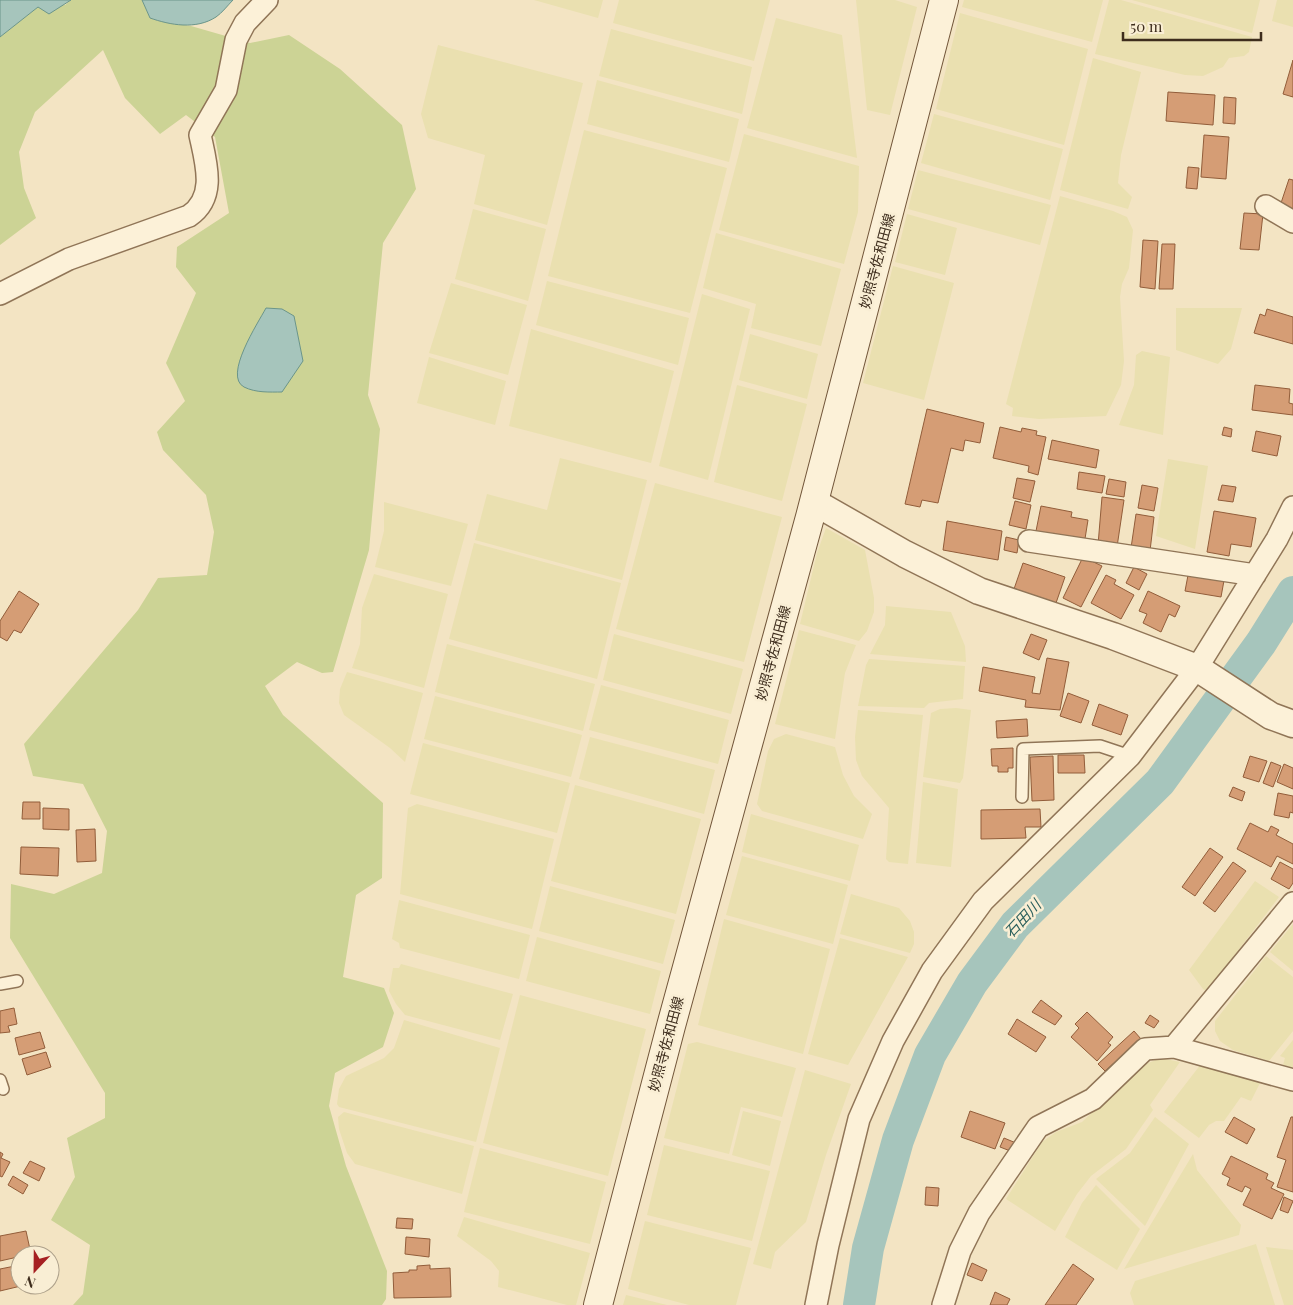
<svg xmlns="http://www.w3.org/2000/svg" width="1293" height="1305" viewBox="0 0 1293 1305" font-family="'Playfair Display','Noto Sans JP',serif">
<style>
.farmland{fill:#eae0b0}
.green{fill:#ccd395}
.water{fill:#a6c5bc;stroke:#6b958a}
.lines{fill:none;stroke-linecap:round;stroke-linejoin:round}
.river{stroke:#a6c5bc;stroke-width:32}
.building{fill:#d59d75;stroke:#925d3a}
.service-casing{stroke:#907557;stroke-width:14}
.minor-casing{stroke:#907557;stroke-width:24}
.tertiary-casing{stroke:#907557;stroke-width:29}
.secondary-casing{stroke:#72563a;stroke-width:30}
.service{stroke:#fcf1d8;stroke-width:11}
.minor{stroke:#fcf1d8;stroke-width:21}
.tertiary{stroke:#fcf1d8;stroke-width:26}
.secondary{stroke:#fcf1d8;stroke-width:28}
.labels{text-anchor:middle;stroke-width:5;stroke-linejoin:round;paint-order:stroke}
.street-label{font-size:14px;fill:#3e2d1d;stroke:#f9eed4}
.water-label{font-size:15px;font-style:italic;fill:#2b5f5c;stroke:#f9eed4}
</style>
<rect width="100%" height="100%" fill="#f3e4c3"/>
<path class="farmland" d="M534,0H603L598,18Z
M619,0H770L754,61L613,23Z
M856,0H895L917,7L890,115L867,110Z
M964,0H1103L1092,42L962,7Z
M1109,0H1121L1252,37L1249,52L1244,56L1229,58L1223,67L1203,76L1185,75L1095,54Z
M1132,0H1260L1252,33Z
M1277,0H1293V27L1272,21Z
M960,13L1088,49L1064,145L936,109Z
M776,18L842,35L857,158L747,128Z
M611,29L752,67L742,114L599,76Z
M438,45L583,83L547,225L474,204L485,155L428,138L421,114Z
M1093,58L1141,72L1121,155L1118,183L1132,197L1128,209L1060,190Z
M597,80L739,119L729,162L587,124Z
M934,114L1063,149L1050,200L921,163Z
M584,130L727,168L690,313L548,276Z
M744,134L859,166L858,212L844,264L719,230Z
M918,170L1051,205L1040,245L908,209Z
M1060,196L1113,211L1127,217L1133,230L1129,268L1122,284L1120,297L1124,361L1121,385L1106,416L1039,419L1012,416L1013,408L1006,404Z
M473,209L546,229L528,301L455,279Z
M907,214L957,228L945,275L895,262Z
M716,233L841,269L821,346L751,328L756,304L703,288Z
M893,266L954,283L924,400L863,383Z
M547,281L689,318L678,365L536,325Z
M451,283L527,305L508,375L429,353Z
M702,294L750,309L708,480L659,466Z
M1176,308H1242L1231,349L1218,364L1176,350Z
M531,329L674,371L651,463L509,426Z
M750,334L818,354L807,399L739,380Z
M1142,351L1170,357L1163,435L1119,425L1134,385L1136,355Z
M429,357L506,381L495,425L417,403Z
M737,385L807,404L782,501L714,482Z
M560,458L647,480L622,580L475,540L487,494L547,510Z
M1168,459L1208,466L1195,549L1156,536Z
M655,483L782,517L744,662L616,629Z
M384,502L468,524L451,586L375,567L384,531Z
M826,528L865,550L874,598V612L867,631L859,641L800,624L817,553Z
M474,543L621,583L597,679L449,639Z
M374,574L448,594L424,688L352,668L360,644L362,608Z
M886,606L951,612L965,646L966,662L870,654L885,625Z
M799,630L856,645L845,673L835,739L775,724Z
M614,634L743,669L731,714L603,680Z
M447,644L595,684L583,731L435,692Z
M869,659L965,666L963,699L929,703L924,708L858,706L866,665Z
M347,672L423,693L405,762L390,748L344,715L339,703L340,689Z
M601,685L729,720L718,764L589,730Z
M435,696L582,735L571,777L424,739Z
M956,708L971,710L963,778L960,783L923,777L931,713L940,709Z
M858,710L923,715L908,864L889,862L886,859L889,808L862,776L856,760L855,737Z
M786,734L835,747L843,775L854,796L872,814L863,839L762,811L757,804L768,751L774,739Z
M590,737L715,770L704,814L579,779Z
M423,743L570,783L557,833L410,794Z
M923,782L958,789L951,867L916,863Z
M575,785L701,819L676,914L551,881Z
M417,804L554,839L532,929L400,894L408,808Z
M751,814L859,845L850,881L742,852Z
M742,856L848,885L833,944L726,915Z
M1255,881L1279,897L1207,991L1203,989L1189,970Z
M550,886L675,920L663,964L539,931Z
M851,894L899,908L910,921L914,932V944L910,953L840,934Z
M399,900L530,935L519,979L400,948L399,943L392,939Z
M724,919L830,949L803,1054L698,1025Z
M1293,924V971L1270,952Z
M537,937L661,971L650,1014L526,981Z
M840,938L908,957L848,1065L808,1054Z
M1266,956L1293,977V1031L1269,1061L1233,1050L1220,1041L1215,1031V1021Z
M401,964L513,994L500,1040L405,1015L396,1004L389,991L393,968H399Z
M520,995L646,1029L608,1176L483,1143Z
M404,1020L500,1048L476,1142L339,1107L337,1104L339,1089L346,1076L384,1058L394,1048Z
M1293,1040V1068L1283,1065L1285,1058L1280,1056Z
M697,1042L796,1068L782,1117L741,1107L729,1154L664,1138L688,1044Z
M1161,1058L1180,1062L1150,1105L1153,1110L1126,1149L1091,1176L1077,1194L1055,1231L1006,1199L1042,1142L1056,1132L1082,1122L1127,1079L1148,1063Z
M1201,1064L1260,1083L1251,1101L1241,1097L1224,1121H1216L1209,1125L1199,1138L1164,1112Z
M805,1070L851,1084L826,1155L806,1222L775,1252L771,1269L753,1264Z
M743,1111L781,1121L770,1166L732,1155Z
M344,1112L474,1146L462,1194L355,1164L347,1153L339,1129L338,1117Z
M1155,1117L1189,1144L1145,1226L1096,1179L1130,1153Z
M664,1145L770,1171L752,1241L647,1215Z
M480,1148L606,1182L590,1244L464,1212Z
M1193,1154L1197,1170L1241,1225L1239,1235L1124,1269Z
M1096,1185L1140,1229L1117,1270L1065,1237L1082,1203Z
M464,1217L590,1253L576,1305H567L498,1287L499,1271L491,1261L457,1236Z
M645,1221L751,1248L736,1305H689L628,1289Z
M1256,1244L1275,1305H1134L1130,1293L1135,1281Z
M1266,1247L1293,1250V1305H1284Z
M626,1295L667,1305H623Z"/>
<path class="green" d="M71,0H142L150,18L163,22L191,26L250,43L289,35L340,69L402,125L416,189L383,243L368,395L380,429L369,550L333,672L322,673L297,662L265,686L283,715L383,803L382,878L356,895L343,977L384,988L394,1013L383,1047L335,1073L329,1106L346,1166L387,1271L386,1299L382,1305H73L83,1294L90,1245L51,1220L75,1177L67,1138L105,1118V1093L10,938L11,884L54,894L102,873L107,831L83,784L33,776L24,744L138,610L158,578L207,575L214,532L206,495L163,450L157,432L185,401L166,363L196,293L176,267L177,247L229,213L215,137L186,115L160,134L125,98L103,50L35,112L19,152L24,188L36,218L0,245V37L38,7L65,5Z"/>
<path class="water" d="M0,0H71L49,14L38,7L0,37Z
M142,0H233C228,5 222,13 216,17C196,30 170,25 150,18Z
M266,308L282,309L294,316L303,361L282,392C270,392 256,393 244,387C223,376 258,323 266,308Z"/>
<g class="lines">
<path class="river" d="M859,1305L868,1248L898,1140L930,1055L972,983L1015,925L1160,782L1261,643L1293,592"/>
</g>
<path class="building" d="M1293,60V97L1283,94Z
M1168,92L1215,95L1213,125L1166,121Z
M1224,97L1236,98L1235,124L1223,123Z
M1204,135L1229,137L1226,179L1201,177Z
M1188,167L1199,168L1197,189L1186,188Z
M1289,179L1293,180V210L1280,206Z
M1244,213L1263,214L1259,250L1240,249Z
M1143,240L1158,241L1155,289L1140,287Z
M1162,244H1175L1173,289H1159Z
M1267,309L1293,317V344L1254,333L1260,314L1265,316Z
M1255,385L1290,389L1289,403L1293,404V415L1252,410Z
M927,409L984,423L980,443L965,440L963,451L951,448L938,503L922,500L920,507L905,504Z
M1000,427L1021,432L1022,428L1037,431L1036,435L1046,437L1038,475L1028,472L1029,466L993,458Z
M1224,427L1232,429L1231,437L1222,435Z
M1256,431L1281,436L1277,456L1252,451Z
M1052,440L1099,450L1096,468L1048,459Z
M1079,472L1105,476L1102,493L1077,489Z
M1017,478L1035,481L1030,502L1013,498Z
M1109,479L1126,482L1124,497L1106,494Z
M1142,485L1158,488L1154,511L1138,508Z
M1222,485L1236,487L1233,502L1218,500Z
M1102,497L1124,500L1117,547L1098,545Z
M1015,501L1031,505L1026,529L1009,525Z
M1041,506L1072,512L1071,517L1088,520L1084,545L1035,536Z
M1214,511L1256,518L1251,547L1231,544L1229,556L1207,552Z
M1136,514L1154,517L1150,551L1131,548Z
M947,521L1002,531L998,560L943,550Z
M1006,537L1019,540L1017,553L1004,550Z
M1083,557L1102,566L1081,607L1063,598Z
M1023,563L1065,577L1056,603L1014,589Z
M1134,567L1147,574L1139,590L1126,583Z
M1189,570L1225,575L1221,597L1185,591Z
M1106,575L1116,580L1114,584L1134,595L1121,619L1091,603Z
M19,591L39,604L21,633L14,630L7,641L0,637V621Z
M1148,591L1180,606L1175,617L1169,614L1161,632L1143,623L1147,614L1139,611Z
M1031,634L1047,640L1039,660L1023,653Z
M1047,658L1069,662L1060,710L1025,707L1026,700L979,691L983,667L1035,677L1032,693L1040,694Z
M1068,693L1089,701L1081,723L1060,716Z
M1099,704L1128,715L1121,735L1092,725Z
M1027,719L1028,736L997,738L996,721Z
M1013,748V768H1008V772H998V766H992L991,749Z
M1058,755H1084L1085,773H1058Z
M1053,756L1054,800L1032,801L1030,757Z
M1250,756L1267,761L1259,782L1243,777Z
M1271,762L1281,766L1273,787L1263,783Z
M1284,764L1293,768V789L1277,782Z
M1233,787L1245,792L1242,801L1229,796Z
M1278,793L1293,796V813L1290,812L1289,818L1274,815Z
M23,802H40V819H22Z
M43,808L69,809V830L43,829Z
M1040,809L1041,827H1025L1026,838L981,839V810Z
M1250,823L1268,832L1271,826L1279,830L1276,835L1293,844V864L1277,856L1271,867L1237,849Z
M95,829L96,861L77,862L76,830Z
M21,847L59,848L58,876L20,874Z
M1210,848L1223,857L1195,896L1182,887Z
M1233,862L1246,871L1215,912L1203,903Z
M1280,862L1293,869V883L1289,889L1271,879Z
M1041,1000L1062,1016L1055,1025L1032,1012Z
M14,1008L17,1024L8,1026L10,1032L0,1033V1011Z
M1087,1012L1113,1037L1108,1043L1111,1045L1097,1061L1071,1037L1079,1028L1075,1024Z
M1150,1015L1159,1021L1154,1028L1145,1023Z
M1017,1019L1046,1037L1036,1052L1008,1034Z
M1134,1031L1141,1039L1105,1071L1098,1064Z
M40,1032L45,1048L19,1055L15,1038Z
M46,1052L51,1067L27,1075L22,1059Z
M970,1111L1005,1123L995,1149L961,1137Z
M1234,1117L1255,1129L1247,1144L1225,1132Z
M1291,1117H1293V1192L1277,1187L1286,1160L1277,1157Z
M1004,1138L1016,1143L1013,1152L1000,1147Z
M0,1152L3,1154L1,1158L10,1162L2,1177L0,1176Z
M1231,1156L1268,1174L1266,1179L1274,1183L1271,1188L1284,1194L1272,1219L1243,1205L1251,1189L1245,1186L1242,1192L1227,1185L1230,1178L1222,1174Z
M30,1161L45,1168L39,1181L23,1173Z
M13,1176L28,1185L23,1194L8,1185Z
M926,1187L939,1188L938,1206L925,1205Z
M1284,1197L1293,1201L1288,1213L1280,1210Z
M397,1218L413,1219L412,1229L396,1228Z
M26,1231L31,1254L0,1261V1236Z
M406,1237L430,1239L429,1257L405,1254Z
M972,1263L987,1270L982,1281L967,1275Z
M1073,1264L1094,1279L1076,1305H1045Z
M20,1265V1285H25L0,1291V1269Z
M430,1265V1269L450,1268L451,1297L394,1298L393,1273L409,1272V1270H417V1266Z
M995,1292L1010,1299L1007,1305H990Z"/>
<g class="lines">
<defs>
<path id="service" d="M1022,797L1023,749L1100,746L1130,756
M0,984L17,981
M0,1080L3,1089"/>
<path id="minor" d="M1266,206L1293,222
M0,294L69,259L189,216C217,197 206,163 200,135L226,90L236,40L245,23L267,0
M1029,541L1255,575
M1174,1047L1293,903
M816,1305L828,1245L859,1119L893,1041L932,971L983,901L1130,756L1197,668L1277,539L1293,507
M943,1305L960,1251L979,1213L1038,1127L1093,1099L1145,1049L1174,1047L1293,1080"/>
<path id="tertiary" d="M814,502L905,554L979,591L1113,636L1197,668L1271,716L1293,724"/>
<path id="secondary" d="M598,1305L671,1026L810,517L944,0"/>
</defs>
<use href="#service" class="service-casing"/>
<use href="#minor" class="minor-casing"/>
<use href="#tertiary" class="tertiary-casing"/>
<use href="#secondary" class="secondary-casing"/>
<use href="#service" class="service"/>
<use href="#minor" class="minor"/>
<use href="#tertiary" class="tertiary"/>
<use href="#secondary" class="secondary"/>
</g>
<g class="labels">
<g class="street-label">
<text transform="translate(877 261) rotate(-75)" y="5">妙照寺佐和田線</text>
<text transform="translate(773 653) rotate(-75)" y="5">妙照寺佐和田線</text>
<text transform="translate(666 1044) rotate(-75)" y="5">妙照寺佐和田線</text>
</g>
<g class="water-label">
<text transform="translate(1023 919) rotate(-47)" y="5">石田川</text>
</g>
</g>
<g transform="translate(35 1270) rotate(202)"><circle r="24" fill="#f9eed4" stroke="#aea18b"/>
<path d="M0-4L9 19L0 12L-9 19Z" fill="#a62022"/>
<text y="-8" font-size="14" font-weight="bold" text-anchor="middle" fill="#3e2d1d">N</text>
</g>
<path d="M1123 32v8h138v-8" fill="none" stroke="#3e2d1d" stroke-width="2.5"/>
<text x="1130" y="32" font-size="15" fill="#3e2d1d" stroke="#f9eed4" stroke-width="4" paint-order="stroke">50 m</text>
</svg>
